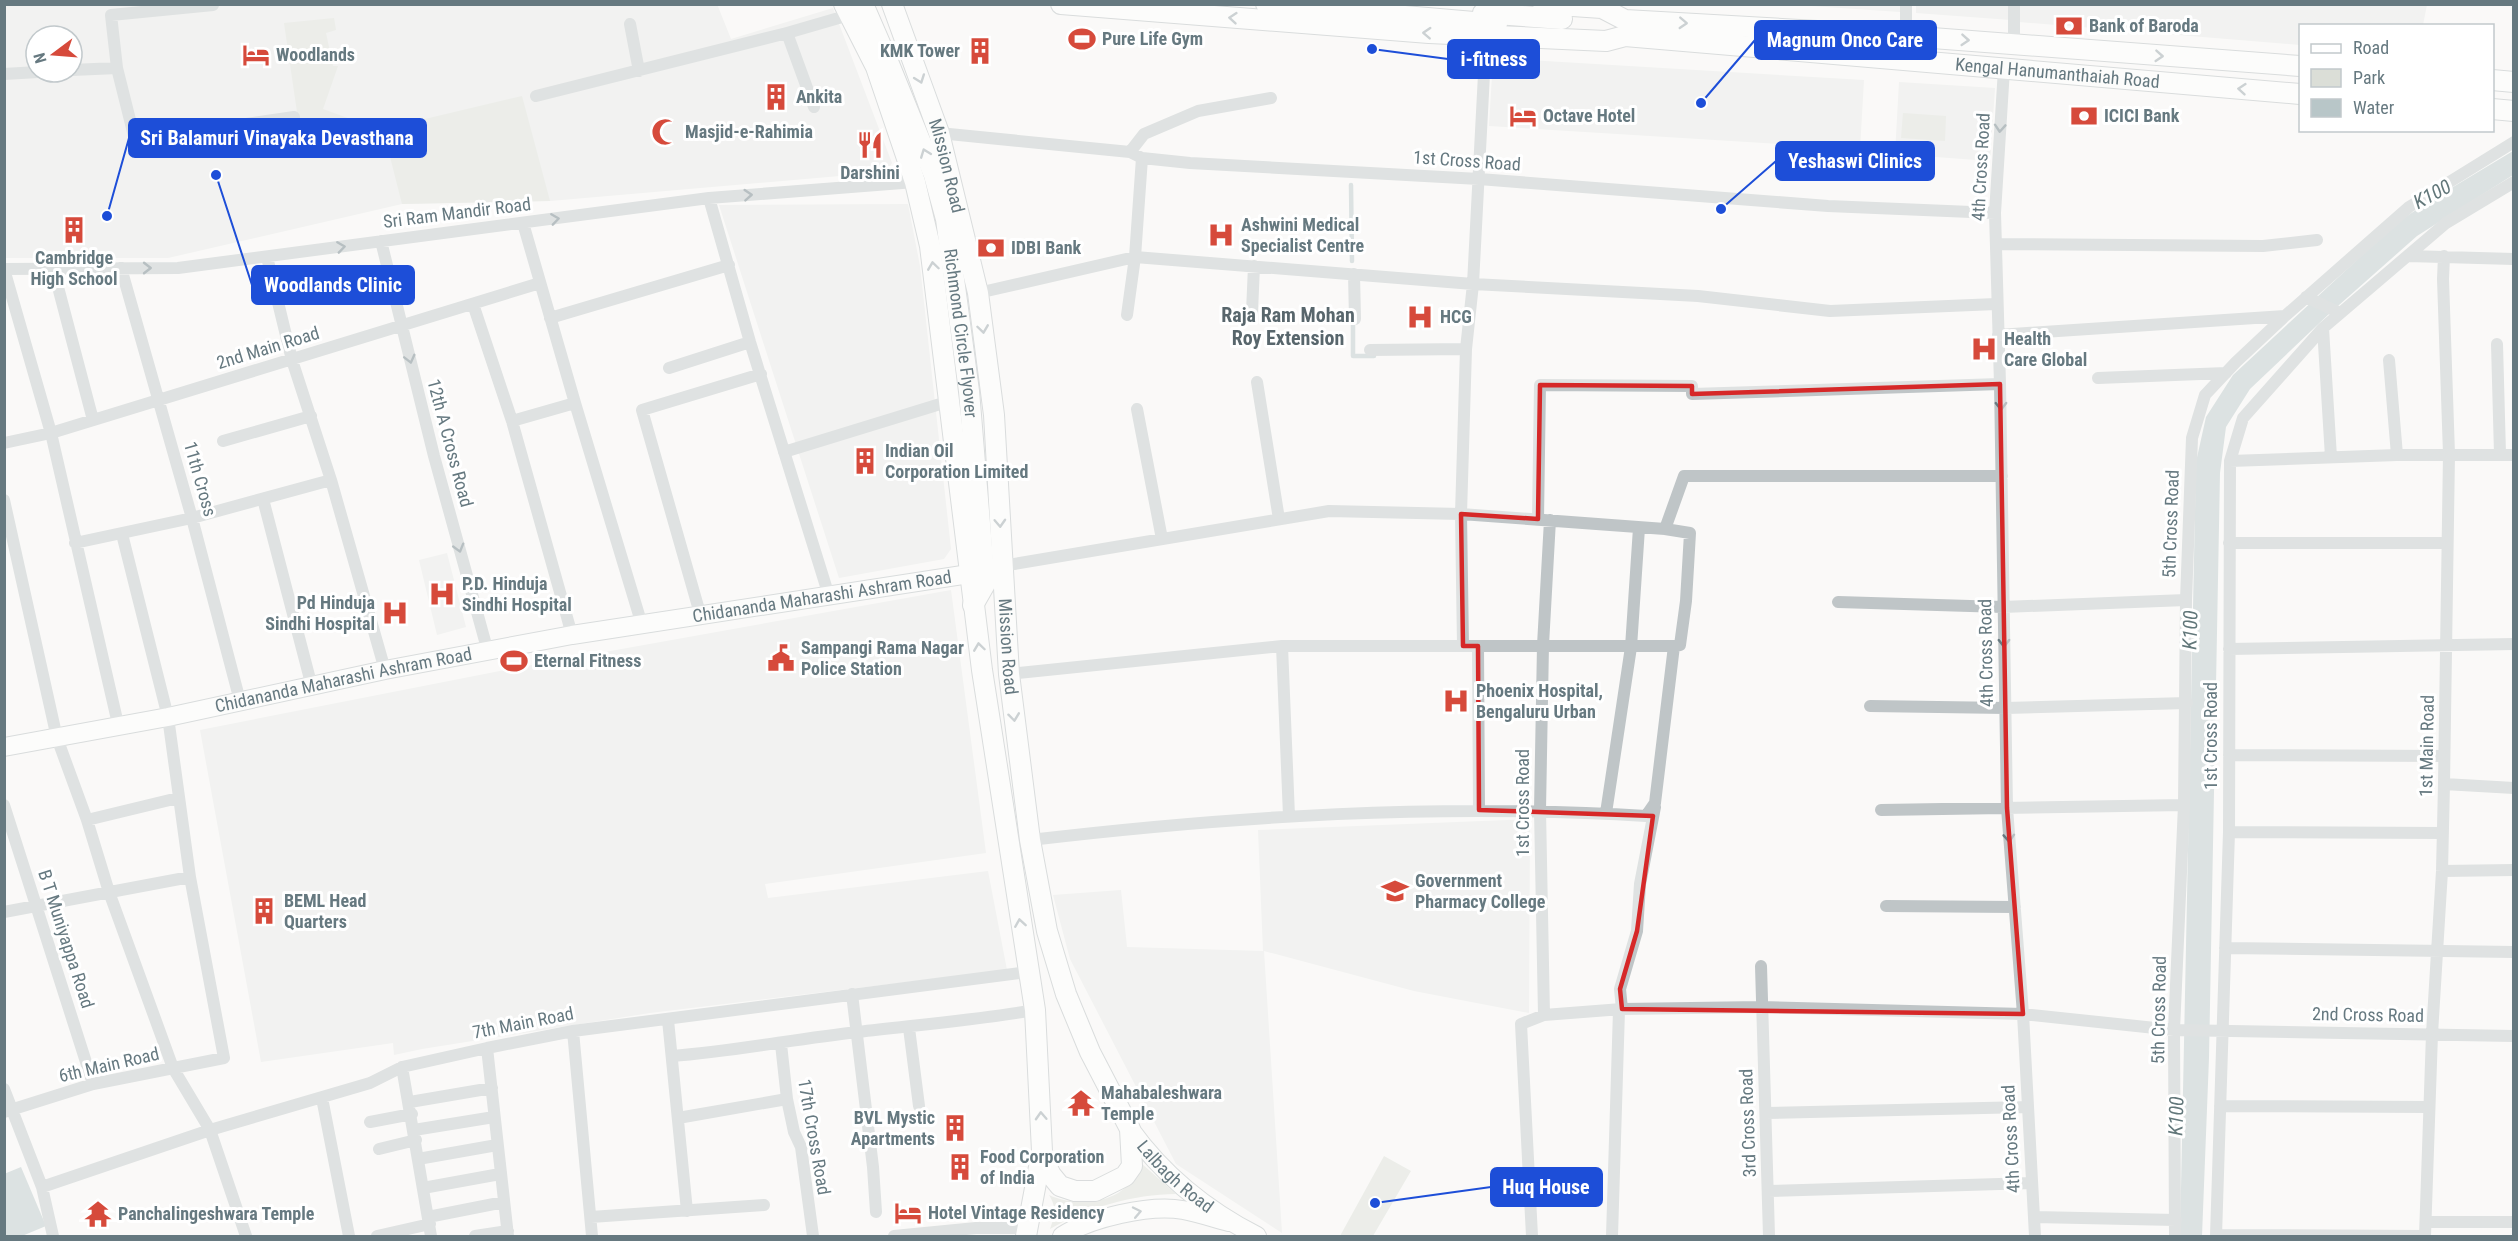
<svg xmlns="http://www.w3.org/2000/svg" width="2518" height="1241" viewBox="0 0 2518 1241" font-family="'Roboto Condensed',sans-serif">
<style>
.built{fill:#e8e9e8;fill-rule:evenodd}
.green{fill:#dbded7}
.water{fill:#b8c6c8}
.lines{fill:none;stroke-linecap:round;stroke-linejoin:round}
.stream{stroke:#b8c6c8;stroke-width:4.5}
.secondary-casing{stroke:#b2b9bc;stroke-width:20}
.primary-casing{stroke:#b3b9bc;stroke-width:22}
.street{stroke:#bfc5c7;stroke-width:12}
.secondary{stroke:#fff;stroke-width:18}
.primary{stroke:#fff;stroke-width:20}
.oneway{stroke:#94a1a6}
.oneway2{stroke:#667980}
.marked{fill:none;stroke:#d62828;stroke-width:4.5;stroke-linejoin:round}
.labels{text-anchor:middle;stroke-width:6;stroke-linejoin:round;paint-order:stroke}
.poi-label{font-size:18px;font-weight:bold;fill:#667980;stroke:#fff;text-anchor:start}
.street-label{font-size:18px;fill:#667980;stroke:#fff}
.water-label{font-size:20px;font-style:italic;fill:#62777a;stroke:#fff}
.neighbourhood-label{font-size:20px;font-weight:bold;fill:#58666c;stroke:#fff}
.leader{fill:none;stroke:#1d4ed8;stroke-width:2}
.callout-dot{fill:#1d4ed8;stroke:#fff;stroke-width:2}
.callout{fill:#1d4ed8;stroke:#1d4ed8;stroke-width:2}
.callout-label{font-size:20px;text-anchor:middle;font-weight:bold;fill:#fff}
</style>
<rect width="100%" height="100%" fill="#faf9f8"/>
<path class="built" d="M717,4L731,39L833,8L892,163L886,172L550,201L402,204L168,258H5L4,5ZM36,36H72V72H36Z
M1797,5H1900V12Z
M1916,5H2011V20L1916,13Z
M2019,5H2427L2423,25L2300,26V45L2019,22Z
M1493,58L1864,80L1860,149L1489,126Z
M1899,82L1995,88L1990,161L1895,154Z
M908,204L920,266L951,549L944,559L839,578L719,205Z
M447,553L466,627L437,635L419,560Z
M951,590L986,853L765,884L768,898L988,871L1007,970L650,1013L422,1049L394,1055L393,1043L261,1062L200,730L510,669Z
M1530,819L1529,1013L1414,991L1264,951L1282,1233L1176,1164L1070,959L1053,895L1121,890L1127,947L1263,951L1258,830Z"/>
<path class="green" d="M334,18L336,30L326,33L333,66H338L323,109L375,128L302,146L284,23Z
M522,96L550,201L402,204L383,129Z
M1903,113L1946,116L1945,141L1901,138Z
M1384,1156L1411,1171L1373,1236H1340Z
M1141,1163L1176,1194C1134,1194 1086,1208 1050,1229C1055,1215 1057,1208 1049,1195C1082,1210 1130,1202 1141,1163Z"/>
<path class="water" d="M2513,151V175L2417,236L2330,313L2250,389L2226,427L2220,473L2209,1058L2202,1236H2180L2196,462L2206,417L2233,375L2398,222L2428,202Z
M21,1167L46,1226L22,1236H5L4,1174Z"/>
<g class="lines">
<path class="stream" d="M1351,185L1352,261
M1353,320V356H1374"/>
<defs>
<g id="secondary">
<path id="s1" d="M4,747L168,717L385,670L572,635L969,574"/>
<path id="s2" d="M1130,1129C1163,1175 1206,1210 1257,1236"/>
<path d="M1062,1236C1090,1218 1150,1204 1183,1210C1198,1213 1214,1218 1229,1222"/>
</g>
<g id="primary">
<path d="M844,4L876,67L915,182L930,246L982,670L1035,1010L1042,1151L1026,1236"/>
<path id="s3" d="M863,4L889,64L934,175L946,219L969,391L985,584L973,605"/>
<path id="s4" d="M892,4L939,133L978,293L994,415L1009,674L1030,840L1047,931L1066,994L1090,1052L1130,1129L1132,1166L1125,1176L1095,1191H1075L1060,1186L1051,1175L1041,1156"/>
<path id="s5" d="M1061,4L1429,33L1606,41L1625,36L2300,94"/>
<path d="M1266,4L1497,24"/>
<path d="M1543,4L1602,8L1625,20L1906,36L2300,66"/>
<path d="M1483,13L1562,19"/>
<path d="M2492,80L2514,82"/>
<path d="M2492,109L2514,111"/>
</g>
</defs>
<use href="#secondary" class="secondary-casing"/>
<use href="#primary" class="primary-casing"/>
<path class="street" d="M2014,4V44
M630,24L639,71
M787,33L814,107
M1906,36V4
M117,68L135,140L294,117
M2004,69L1995,213L2000,384L2007,808L2023,1014L2035,1236
M72,70L117,68L111,15L213,5
M4,74L38,72
M536,96L787,33L849,15
M939,133L1130,152L1142,158L1190,163L1479,179L1828,206L1995,213
M1130,152L1144,134L1198,111L1271,98
M709,198L750,342L829,596
M523,223L575,403L642,625
M381,241L434,456L488,652
M1996,244L2263,246L2317,240
M2408,256L2514,259
M267,257L292,360L331,480L385,670
M53,268L93,420
M121,268L192,518L240,701
M4,269L178,268L709,198L915,182
M4,269L51,433L118,724
M1354,274L1355,319
M978,293L1135,257L1473,284L1698,296L1830,311L1996,304
M2306,297L2340,313
M473,304L512,421L572,635
M1252,312L1254,266
M1127,315L1135,257L1142,158
M550,318L729,265
M2323,328L2331,457
M1998,335L2285,316
M2497,344L2500,454
M1370,350L1466,349
M2389,360L2397,455
M669,368L750,342
M2098,378L2226,373
M1257,382L1279,519
M1137,409L1162,539
M512,421L575,403
M223,441L311,416
M4,443L51,433L540,283
M784,452L950,401
M2230,461L2397,455H2514
M263,499L312,687
M4,500L57,738L87,820L109,892L173,1068L210,1130L246,1236
M1538,519L1540,385L1692,386V394L2000,384
M75,543L192,518L331,480
M2229,543H2447
M1002,566L1329,511L1461,514L1665,529L1684,476H2002
M1838,602L2003,607L2186,600
M701,617L642,410L761,374
M1282,646L1289,816
M1463,646L1461,514L1466,349L1473,284L1486,36
M1478,646L1479,810
M2229,649L2514,644
M1009,674L1282,646H1674
M1870,706L2006,708L2187,703
M2229,755L2444,756
M2444,784L2514,788
M4,805L93,1084
M1881,810L2184,805
M1606,813L1631,647L1639,528
M87,820L178,798
M2229,832L2443,833
M1030,840C1234,816 1440,803 1646,816L1655,803L1674,646L1680,645L1686,601L1690,533L1665,529
M2442,871L2514,870
M1886,906L2015,907
M4,912L190,877
M2225,948L2514,952
M1761,966L1769,1236
M852,994L873,1167L876,1212
M1622,1009L1620,989L1637,931L1640,884L1655,807
M1544,1015L1540,810L1543,645L1550,520
M668,1020L687,1211
M909,1028L919,1106
M573,1031L592,1236
M781,1044L787,1099L794,1132L801,1147L813,1236
M487,1048L508,1236
M672,1056C734,1051 795,1039 858,1032C917,1025 976,1020 1035,1010
M402,1067L431,1236
M4,1089L42,1187L53,1236
M322,1098L349,1236
M410,1102L492,1088
M2220,1106L2429,1107
M4,1112L93,1084L224,1058L190,877L168,717L122,534
M1766,1113L2027,1107
M678,1118L787,1099
M370,1122L412,1114
M414,1130L494,1117
M379,1149L416,1140
M418,1159L497,1145
M42,1187L210,1130L370,1083L402,1067L487,1048L573,1031L1028,972
M423,1188L500,1174
M1768,1191L2032,1183
M428,1217L504,1202
M591,1217L764,1205
M2034,1217L2176,1220
M2426,1222H2514
M2216,1235L2425,1236
M377,1236L430,1224
M475,1236L508,1231
M894,1236L976,1228H1028
M1532,1236L1521,1024L1544,1015L1622,1009L1761,1007L2023,1014L2174,1030L2514,1036
M1612,1236L1619,1010
M2175,1236L2174,1030L2184,805L2186,600L2192,438L2205,395L2236,362L2285,316L2409,207L2514,142
M2216,1236L2229,832L2230,461L2243,418L2323,328L2446,223L2514,182
M2425,1236L2432,1034L2442,871L2444,784L2449,454L2443,279L2444,256"/>
<use href="#secondary" class="secondary"/>
<use href="#primary" class="primary"/>
</g>
<defs><path id="oneway-chevron" d="M-2-3.5L2.5 0L-2 3.5" fill="none" stroke-width="1.6" stroke-linecap="round" stroke-linejoin="round" transform="scale(1.5)"/></defs>
<g class="oneway">
<use href="#oneway-chevron" transform="translate(1233 18) rotate(-175)"/>
<use href="#oneway-chevron" transform="translate(1683 23) rotate(3)"/>
<use href="#oneway-chevron" transform="translate(1427 33) rotate(-177)"/>
<use href="#oneway-chevron" transform="translate(1965 40) rotate(4)"/>
<use href="#oneway-chevron" transform="translate(2159 56) rotate(4)"/>
<use href="#oneway-chevron" transform="translate(920 79) rotate(70)"/>
<use href="#oneway-chevron" transform="translate(2242 89) rotate(-175)"/>
<use href="#oneway-chevron" transform="translate(925 153) rotate(-111)"/>
<use href="#oneway-chevron" transform="translate(933 266) rotate(-98)"/>
<use href="#oneway-chevron" transform="translate(983 329) rotate(82)"/>
<use href="#oneway-chevron" transform="translate(1000 523) rotate(87)"/>
<use href="#oneway-chevron" transform="translate(979 647) rotate(-98)"/>
<use href="#oneway-chevron" transform="translate(1014 717) rotate(83)"/>
<use href="#oneway-chevron" transform="translate(1020 923) rotate(-99)"/>
<use href="#oneway-chevron" transform="translate(1041 1116) rotate(-93)"/>
<use href="#oneway-chevron" transform="translate(1137 1212) rotate(-12)"/>
</g>
<g class="oneway2">
<use href="#oneway-chevron" transform="translate(2000 128) rotate(94)"/>
<use href="#oneway-chevron" transform="translate(748 195) rotate(-4)"/>
<use href="#oneway-chevron" transform="translate(555 219) rotate(-8)"/>
<use href="#oneway-chevron" transform="translate(341 247) rotate(-8)"/>
<use href="#oneway-chevron" transform="translate(147 268)"/>
<use href="#oneway-chevron" transform="translate(410 359) rotate(76)"/>
<use href="#oneway-chevron" transform="translate(2001 406) rotate(89)"/>
<use href="#oneway-chevron" transform="translate(459 548) rotate(74)"/>
<use href="#oneway-chevron" transform="translate(2004 643) rotate(89)"/>
<use href="#oneway-chevron" transform="translate(2009 838) rotate(86)"/>
</g>
<path d="M0 0H2518V1241H0ZM2000,384L2007,808L2023,1014L1622,1009L1620,989L1637,931L1653,816L1479,810L1478,646H1463L1461,514L1538,519L1540,385L1692,386V394Z" fill="#faf9f8" fill-opacity=".55" fill-rule="evenodd"/>
<path class="marked" d="M2000,384L2007,808L2023,1014L1622,1009L1620,989L1637,931L1653,816L1479,810L1478,646H1463L1461,514L1538,519L1540,385L1692,386V394Z"/>
<defs>
<symbol id="bank-bare" viewBox="-9 -9 18 18"><path d="M-6-4H6V4H-6ZM0-2.3a2.3 2.3 0 1 0 0 4.6a2.3 2.3 0 1 0 0-4.6Z" fill="#d64a3b" stroke="#fff" stroke-width="2.5" paint-order="stroke"/></symbol>
<symbol id="stadium-bare" viewBox="-9 -9 18 18"><path d="M0-5a6.5 5 0 1 0 0 10a6.5 5 0 1 0 0-10ZM-3.5-1.8h7v3.6h-7Z" fill="#d64a3b" stroke="#fff" stroke-width="2.5" paint-order="stroke"/></symbol>
<symbol id="building-bare" viewBox="-9 -9 18 18"><path d="M-4-6H4V6H1V3H-1V6H-4ZM-2.5-4.3h1.7v1.8h-1.7ZM.8-4.3h1.7v1.8H.8ZM-2.5-1h1.7V.8h-1.7ZM.8-1h1.7V.8H.8Z" fill="#d64a3b" stroke="#fff" stroke-width="2.5" paint-order="stroke"/></symbol>
<symbol id="hotel-bare" viewBox="-9 -9 18 18"><path d="M-6-4.5h1.5V1H6V5H4.5V3h-9V5H-6ZM-4 0a1.8 1.8 0 1 1 3.6 0ZM.5 0V-2.5h3Q6-2.5 6 0Z" fill="#d64a3b" stroke="#fff" stroke-width="2.5" paint-order="stroke"/></symbol>
<symbol id="mosque-bare" viewBox="-9 -9 18 18"><path d="M3.5-4.9A6 6 0 1 0 3.5 4.9A5 5 0 1 1 3.5-4.9Z" fill="#d64a3b" stroke="#fff" stroke-width="2.5" paint-order="stroke"/></symbol>
<symbol id="restaurant-bare" viewBox="-9 -9 18 18"><path d="M-5-6h1v4h1v-4h1v4h1v-4h1v5L-1.5 .5V6h-2V.5L-5-1ZM5-6V6H3V1.5H1.5Q1.5-4 5-6Z" fill="#d64a3b" stroke="#fff" stroke-width="2.5" paint-order="stroke"/></symbol>
<symbol id="hospital-bare" viewBox="-9 -9 18 18"><path d="M-5-5h3v3.5h4V-5h3V5h-3V1.5h-4V5h-3Z" fill="#d64a3b" stroke="#fff" stroke-width="2.5" paint-order="stroke"/></symbol>
<symbol id="civic-bare" viewBox="-9 -9 18 18"><path d="M-.6-6.5H3V-4.5H.6V-3L4-1V1h2V6H-6V1h2V-1L-.6-3ZM-1.2 2.5V6h2.4V2.5Z" fill="#d64a3b" stroke="#fff" stroke-width="2.5" paint-order="stroke"/></symbol>
<symbol id="university-bare" viewBox="-9 -9 18 18"><path d="M0-5L7-2L0 1L-7-2ZM-4 1L0 2.5L4 1V4Q0 6-4 4Z" fill="#d64a3b" stroke="#fff" stroke-width="2.5" paint-order="stroke"/></symbol>
<symbol id="temple-bare" viewBox="-9 -9 18 18"><path d="M0-6L5-2H3V0L6.5 2.5H4V6H1.5V3h-3V6H-4V2.5H-6.5L-3 0V-2H-5Z" fill="#d64a3b" stroke="#fff" stroke-width="2.5" paint-order="stroke"/></symbol>
</defs>
<g fill-rule="evenodd">
<use href="#bank-bare" x="2050" y="7" width="38" height="38"/>
<use href="#stadium-bare" x="1063" y="20" width="38" height="38"/>
<use href="#building-bare" x="961" y="32" width="38" height="38"/>
<use href="#hotel-bare" x="237" y="36" width="38" height="38"/>
<use href="#building-bare" x="757" y="78" width="38" height="38"/>
<use href="#hotel-bare" x="1504" y="97" width="38" height="38"/>
<use href="#bank-bare" x="2065" y="97" width="38" height="38"/>
<use href="#mosque-bare" x="646" y="113" width="38" height="38"/>
<use href="#restaurant-bare" x="851" y="126" width="38" height="38"/>
<use href="#building-bare" x="55" y="211" width="38" height="38"/>
<use href="#hospital-bare" x="1202" y="216" width="38" height="38"/>
<use href="#bank-bare" x="972" y="229" width="38" height="38"/>
<use href="#hospital-bare" x="1401" y="298" width="38" height="38"/>
<use href="#hospital-bare" x="1965" y="330" width="38" height="38"/>
<use href="#building-bare" x="846" y="442" width="38" height="38"/>
<use href="#hospital-bare" x="423" y="575" width="38" height="38"/>
<use href="#hospital-bare" x="376" y="594" width="38" height="38"/>
<use href="#civic-bare" x="762" y="639" width="38" height="38"/>
<use href="#stadium-bare" x="495" y="642" width="38" height="38"/>
<use href="#hospital-bare" x="1437" y="682" width="38" height="38"/>
<use href="#university-bare" x="1376" y="872" width="38" height="38"/>
<use href="#building-bare" x="245" y="892" width="38" height="38"/>
<use href="#temple-bare" x="1062" y="1084" width="38" height="38"/>
<use href="#building-bare" x="936" y="1109" width="38" height="38"/>
<use href="#building-bare" x="941" y="1148" width="38" height="38"/>
<use href="#hotel-bare" x="889" y="1194" width="38" height="38"/>
<use href="#temple-bare" x="79" y="1195" width="38" height="38"/>
</g>
<g class="labels">
<g class="poi-label">
<text x="2089" y="32">Bank of Baroda</text>
<text x="1102" y="45">Pure Life Gym</text>
<text x="960" y="57" text-anchor="end">KMK Tower</text>
<text x="276" y="61">Woodlands</text>
<text x="796" y="103">Ankita</text>
<text x="1543" y="122">Octave Hotel</text>
<text x="2104" y="122">ICICI Bank</text>
<text x="685" y="138">Masjid-e-Rahimia</text>
<text x="870" y="179" text-anchor="middle">Darshini</text>
<text x="1241" y="231">Ashwini Medical<tspan x="1241" dy="21">Specialist Centre</tspan></text>
<text x="1011" y="254">IDBI Bank</text>
<text x="74" y="264" text-anchor="middle">Cambridge<tspan x="74" dy="21">High School</tspan></text>
<text x="1440" y="323">HCG</text>
<text x="2004" y="345">Health<tspan x="2004" dy="21">Care Global</tspan></text>
<text x="885" y="457">Indian Oil<tspan x="885" dy="21">Corporation Limited</tspan></text>
<text x="462" y="590">P.D. Hinduja<tspan x="462" dy="21">Sindhi Hospital</tspan></text>
<text x="375" y="609" text-anchor="end">Pd Hinduja<tspan x="375" dy="21">Sindhi Hospital</tspan></text>
<text x="801" y="654">Sampangi Rama Nagar<tspan x="801" dy="21">Police Station</tspan></text>
<text x="534" y="667">Eternal Fitness</text>
<text x="1476" y="697">Phoenix Hospital,<tspan x="1476" dy="21">Bengaluru Urban</tspan></text>
<text x="1415" y="887">Government<tspan x="1415" dy="21">Pharmacy College</tspan></text>
<text x="284" y="907">BEML Head<tspan x="284" dy="21">Quarters</tspan></text>
<text x="1101" y="1099">Mahabaleshwara<tspan x="1101" dy="21">Temple</tspan></text>
<text x="935" y="1124" text-anchor="end">BVL Mystic<tspan x="935" dy="21">Apartments</tspan></text>
<text x="980" y="1163">Food Corporation<tspan x="980" dy="21">of India</tspan></text>
<text x="928" y="1219">Hotel Vintage Residency</text>
<text x="118" y="1220">Panchalingeshwara Temple</text>
</g>
<g class="street-label">
<text dy="6" stroke="none"><textPath href="#s5" startOffset="1000">Kengal Hanumanthaiah Road</textPath></text>
<text transform="translate(1467 161) rotate(4)" y="6">1st Cross Road</text>
<text dy="6" stroke="none"><textPath href="#s4" startOffset="171">Mission Road</textPath></text>
<text transform="translate(1981 167) rotate(-87)" y="6">4th Cross Road</text>
<text transform="translate(457 213) rotate(-7)" y="6">Sri Ram Mandir Road</text>
<text dy="6" stroke="none"><textPath href="#s3" startOffset="346">Richmond Circle Flyover</textPath></text>
<text transform="translate(268 348) rotate(-17)" y="6">2nd Main Road</text>
<text transform="translate(450 443) rotate(75)" y="6">12th A Cross Road</text>
<text transform="translate(200 479) rotate(74)" y="6">11th Cross</text>
<text transform="translate(2171 524) rotate(-88)" y="6">5th Cross Road</text>
<text dy="6" stroke="none"><textPath href="#s1" startOffset="832">Chidananda Maharashi Ashram Road</textPath></text>
<text dy="6" stroke="none"><textPath href="#s4" startOffset="657">Mission Road</textPath></text>
<text transform="translate(1986 653) rotate(-91)" y="6">4th Cross Road</text>
<text dy="6" stroke="none"><textPath href="#s1" startOffset="346">Chidananda Maharashi Ashram Road</textPath></text>
<text transform="translate(2211 736) rotate(-90)" y="6">1st Cross Road</text>
<text transform="translate(2427 746) rotate(-89)" y="6">1st Main Road</text>
<text transform="translate(1523 803) rotate(-90)" y="6">1st Cross Road</text>
<text transform="translate(66 939) rotate(72)" y="6">B T Muniyappa Road</text>
<text transform="translate(2159 1010) rotate(-89)" y="6">5th Cross Road</text>
<text transform="translate(2368 1015) rotate(1)" y="6">2nd Cross Road</text>
<text transform="translate(523 1023) rotate(-11)" y="6">7th Main Road</text>
<text transform="translate(109 1065) rotate(-13)" y="6">6th Main Road</text>
<text transform="translate(1748 1123) rotate(-92)" y="6">3rd Cross Road</text>
<text transform="translate(814 1137) rotate(80)" y="6">17th Cross Road</text>
<text transform="translate(2011 1139) rotate(-93)" y="6">4th Cross Road</text>
<text dy="6" stroke="none"><textPath href="#s2" startOffset="66">Lalbagh Road</textPath></text>
</g>
<g class="water-label">
<text transform="translate(2432 194) rotate(-28)" y="7">K100</text>
<text transform="translate(2190 630) rotate(-88)" y="7">K100</text>
<text transform="translate(2176 1116) rotate(-88)" y="7">K100</text>
</g>
<g class="neighbourhood-label">
<text x="1288" y="322">Raja Ram Mohan<tspan x="1288" dy="23">Roy Extension</tspan></text>
</g>
</g>
<path class="leader" d="M1701 103L1755 40M1372 49L1448 59M107 216L129 138M1721 209L1776 161M216 175L252 285M1375 1203L1491 1187"/>
<g class="callout-dot">
<circle cx="1701" cy="103" r="6"/>
<circle cx="1372" cy="49" r="6"/>
<circle cx="107" cy="216" r="6"/>
<circle cx="1721" cy="209" r="6"/>
<circle cx="216" cy="175" r="6"/>
<circle cx="1375" cy="1203" r="6"/>
</g>
<g class="callout">
<rect x="1755" y="21" width="181" height="38" rx="6"/>
<rect x="1448" y="40" width="91" height="38" rx="6"/>
<rect x="129" y="119" width="297" height="38" rx="6"/>
<rect x="1776" y="142" width="158" height="38" rx="6"/>
<rect x="252" y="266" width="162" height="38" rx="6"/>
<rect x="1491" y="1168" width="111" height="38" rx="6"/>
</g>
<g class="callout-label">
<text x="1845" y="47">Magnum Onco Care</text>
<text x="1494" y="66">i-fitness</text>
<text x="277" y="145">Sri Balamuri Vinayaka Devasthana</text>
<text x="1855" y="168">Yeshaswi Clinics</text>
<text x="333" y="292">Woodlands Clinic</text>
<text x="1546" y="1194">Huq House</text>
</g>
<rect width="2518" height="1241" fill="none" stroke="#667980" stroke-width="12"/>
<rect x="2299" y="24" width="195" height="108" fill="#ffffff" stroke="#c2c9cc" stroke-width="1.5"/>
<rect x="2311" y="44" width="30" height="9" fill="#ffffff" stroke="#c2c9cc" stroke-width="1.5"/>
<text x="2353" y="54" font-size="18" fill="#667980">Road</text>
<rect x="2311" y="69" width="30" height="18" fill="#dbded7" stroke="#c2c9cc" stroke-width="1.5"/>
<text x="2353" y="84" font-size="18" fill="#667980">Park</text>
<rect x="2311" y="99" width="30" height="18" fill="#b8c6c8" stroke="#c2c9cc" stroke-width="1.5"/>
<text x="2353" y="114" font-size="18" fill="#667980">Water</text>
<g transform="translate(54 54) rotate(254)"><circle r="28" fill="#ffffff" stroke="#c2c9cc" stroke-width="1.5"/>
<path d="M0-4.5L10 22L0 15L-10 22Z" fill="#d64a3b"/>
<text y="-9" font-size="16" font-weight="bold" text-anchor="middle" fill="#667980">N</text>
</g>
</svg>
